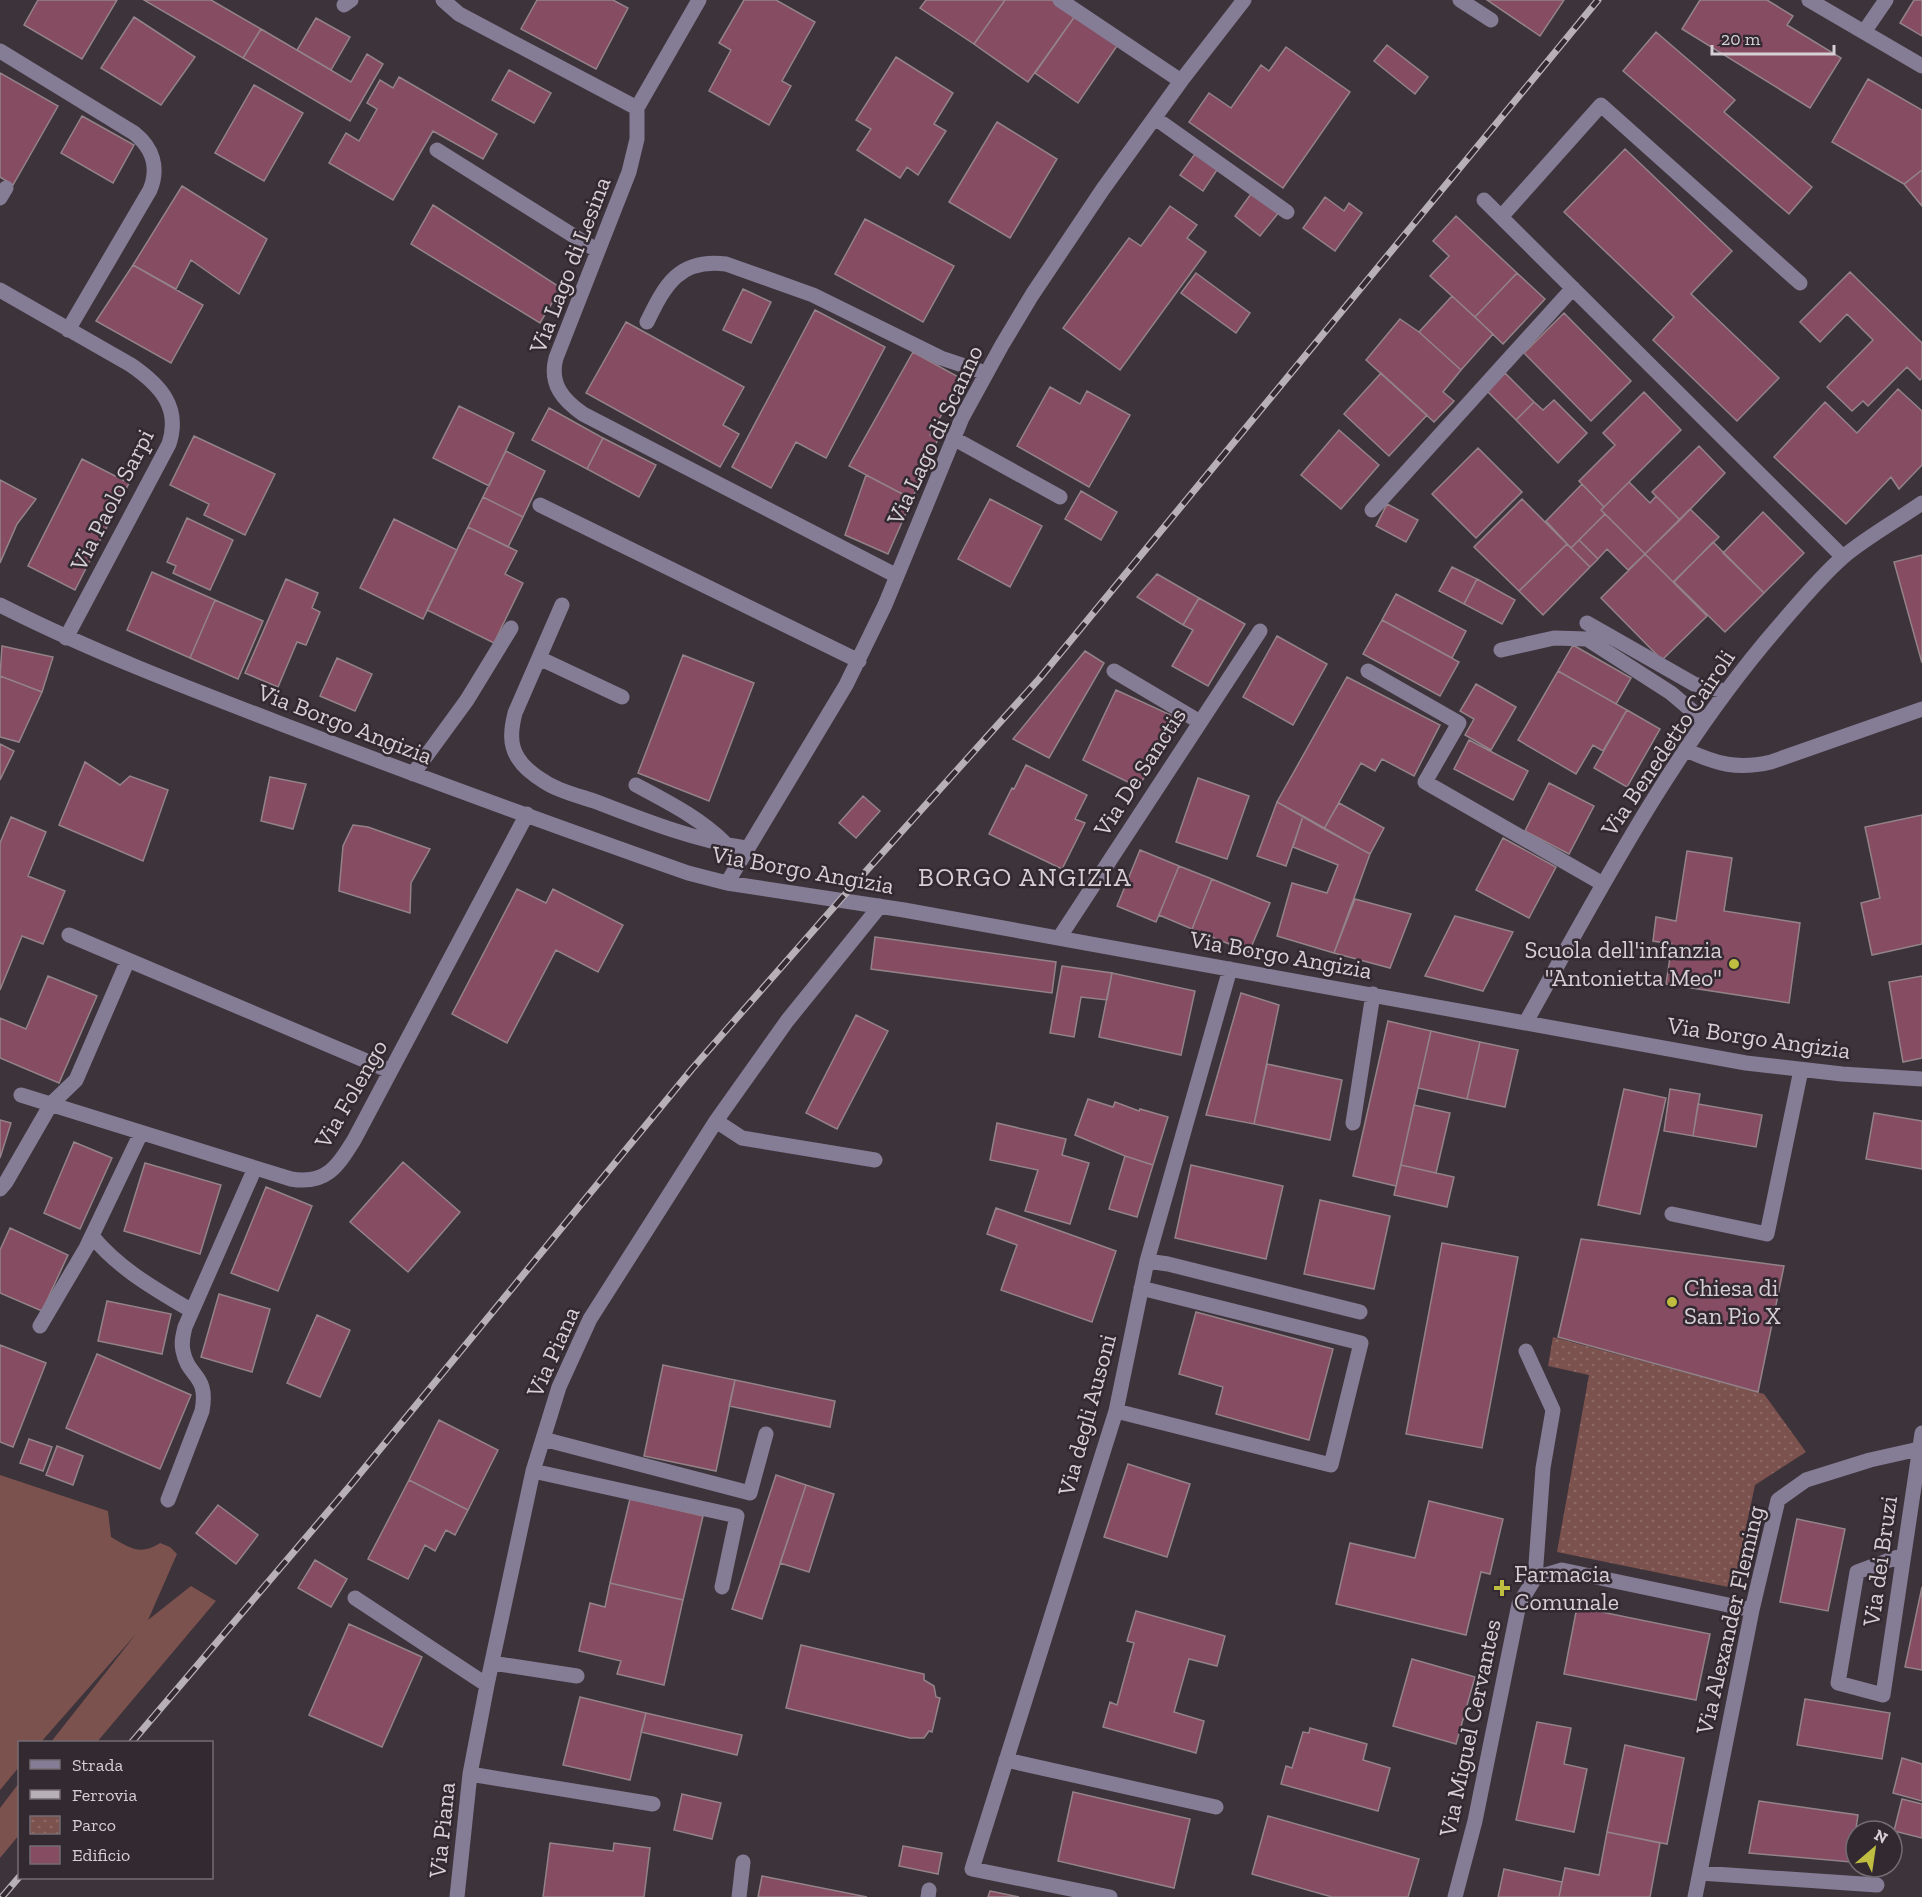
<svg xmlns="http://www.w3.org/2000/svg" width="1922" height="1897" viewBox="0 0 1922 1897" font-family="'Zilla Slab',serif">
<style>
.grass{fill:#7c524e}
.park{fill:url(#park-dots)}
.building{fill:#864c61;stroke:#938388;stroke-width:1.5}
.lines{fill:none;stroke-linecap:round;stroke-linejoin:round}
.minor{stroke:#857c95;stroke-width:15}
.rail-casing{stroke:#b7b0b6;stroke-width:7}
.rail{stroke:#322931;stroke-width:4.5;stroke-dasharray:14;stroke-linecap:butt}
.poi-dot{fill:#bfbe41;stroke:#322931;stroke-width:2}
.labels{text-anchor:middle;stroke-width:5;stroke-linejoin:round;paint-order:stroke}
.street-label{font-size:24px;fill:#d6d0d5;stroke:#322931}
.poi-label{font-size:24px;fill:#d6d0d5;stroke:#322931;text-anchor:start}
.neighbourhood-label{font-size:26px;letter-spacing:1.5px;fill:#d6d0d5;stroke:#322931}
</style>
<defs>
<pattern id="park-dots" width="8" height="8" patternUnits="userSpaceOnUse" patternTransform="scale(1.5)"><rect width="8" height="8" fill="#7c524e"/><path d="M2 2h.1M6 6h.1" fill="none" stroke="#8e6a67" stroke-width="1.8" stroke-linecap="round"/></pattern>
</defs>
<rect width="100%" height="100%" fill="#3d333b"/>
<path class="grass" d="M0,1475L108,1511L111,1537C130,1548 140,1556 160,1543L170,1547L177,1554L148,1620L191,1586L216,1601L97,1742H51L136,1634L41,1742H20L19,1767L0,1790Z
M19,1783V1835L0,1858V1808Z"/>
<path class="park" d="M1553,1337L1764,1394L1806,1452L1755,1485L1733,1588L1557,1552L1589,1375L1548,1366Z"/>
<path class="building" d="M38,0H117L82,59L24,25Z
M144,0H211L261,29L243,58Z
M537,0H613L628,8L596,69L521,29Z
M744,0H776L815,22L782,81L791,86L769,125L709,91L731,50L719,43Z
M926,0H1005L974,44L920,8Z
M1005,0H1052L1075,16L1028,82L974,44Z
M1487,0H1564L1540,36Z
M1700,0H1767L1793,16L1787,25L1841,58L1810,108L1682,29Z
M1914,0H1922V36L1900,23Z
M1075,16L1117,46L1078,103L1035,73Z
M134,17L195,57L161,105L101,68Z
M316,18L350,37L331,70L297,50Z
M261,29L351,82L367,54L383,64L350,121L243,58Z
M1656,32L1735,100L1724,112L1812,187L1789,214L1623,71Z
M1387,45L1428,77L1415,94L1374,61Z
M1286,47L1350,92L1283,188L1189,122L1209,93L1231,108L1261,65L1269,71Z
M896,57L953,93L934,124L946,131L918,175L907,167L900,178L857,150L871,129L856,120Z
M509,70L551,93L534,123L492,100Z
M0,73L58,106L13,185L0,177Z
M399,77L497,134L483,159L433,131L393,200L329,163L346,133L359,141L377,109L367,103L380,80L393,88Z
M1868,79L1922,110V170L1904,184L1832,142Z
M254,85L303,113L264,181L215,153Z
M82,116L134,145L113,183L61,153Z
M997,122L1057,159L1010,238L949,202Z
M1625,149L1732,251L1691,294L1779,378L1737,421L1653,340L1674,317L1564,212Z
M1197,151L1219,167L1203,191L1180,175Z
M1922,170V206L1904,184Z
M182,186L267,239L239,294L191,260L176,289L133,265Z
M1253,191L1279,212L1260,236L1235,216Z
M1325,197L1344,211L1349,203L1362,213L1335,251L1303,228Z
M433,205L561,288L540,323L411,244Z
M1170,206L1197,225L1187,238L1206,252L1120,370L1063,328L1129,238L1141,246Z
M1456,216L1517,273L1475,317L1430,276L1449,256L1433,241Z
M865,219L954,266L923,322L835,274Z
M133,265L203,305L171,363L96,321Z
M1850,272L1922,343V378L1920,380L1907,367L1868,406L1863,401L1852,411L1827,387L1873,340L1847,314L1820,342L1800,322Z
M1196,273L1250,313L1236,333L1181,293Z
M1517,273L1545,299L1503,344L1475,317Z
M743,289L771,302L751,343L723,330Z
M1452,296L1493,334L1461,370L1419,332Z
M815,310L885,347L826,458L796,442L771,488L732,467Z
M1564,313L1631,381L1591,421L1524,353Z
M1400,319L1419,332L1461,370L1443,392L1454,401L1434,422L1366,360Z
M626,322L744,387L723,425L739,434L720,467L586,393Z
M913,352L962,379L930,435L938,439L912,499L849,466Z
M1381,373L1427,415L1389,456L1344,414Z
M1505,373L1534,402L1516,420L1487,391Z
M1050,387L1080,404L1087,391L1130,415L1089,487L1017,446Z
M1898,389L1922,411V465L1899,489L1891,477L1846,524L1774,457L1825,402L1857,433Z
M1644,392L1681,430L1604,507L1579,481L1615,445L1603,433Z
M1554,400L1587,433L1558,463L1516,420L1534,402L1543,410Z
M459,406L514,433L489,486L433,458Z
M549,408L603,438L587,469L532,440Z
M1339,430L1379,465L1341,509L1301,475Z
M194,436L275,474L245,535L204,515L209,504L170,485Z
M603,438L656,465L639,497L587,469Z
M1699,446L1725,473L1680,520L1652,492Z
M1478,448L1522,492L1476,538L1432,494Z
M506,451L545,471L523,517L483,497Z
M82,459L129,483L75,590L28,566Z
M866,475L912,499L888,554L845,535Z
M0,480L36,499L17,524L0,563Z
M1629,482L1650,503L1656,496L1680,520L1645,554L1601,510Z
M1582,484L1604,507L1601,510L1605,514L1571,548L1546,521Z
M1081,491L1117,512L1101,540L1065,519Z
M483,497L523,517L508,547L468,527Z
M990,499L1042,526L1010,587L958,559Z
M1522,499L1567,544L1519,591L1474,547Z
M1387,504L1418,520L1406,542L1376,526Z
M1690,509L1719,537L1673,582L1645,554Z
M1763,512L1804,553L1764,593L1723,553Z
M1605,514L1645,554L1628,570L1607,549L1598,559L1579,540Z
M187,518L233,540L210,590L173,573L176,566L167,562Z
M394,519L457,550L423,619L360,588Z
M468,527L517,551L505,574L523,583L494,643L427,610Z
M1579,540L1598,559L1590,567L1571,548Z
M1713,542L1764,593L1725,632L1674,582Z
M1567,544L1590,567L1543,615L1519,591Z
M1645,554L1707,616L1662,660L1601,598Z
M1922,555V663L1894,562Z
M1452,567L1477,579L1464,604L1439,591Z
M152,572L215,600L190,658L127,630Z
M1157,574L1199,598L1183,625L1137,597Z
M286,579L318,593L312,608L320,612L306,645L297,642L278,687L245,673Z
M1477,579L1515,600L1502,624L1464,604Z
M1396,594L1466,631L1452,658L1382,620Z
M1199,598L1245,624L1208,686L1172,666L1193,630L1183,625Z
M215,600L263,621L238,679L190,658Z
M1382,620L1459,662L1440,696L1363,654Z
M1277,636L1327,664L1293,725L1243,697Z
M1573,645L1631,678L1616,704L1558,671Z
M2,646L53,657L42,692L0,676Z
M1085,651L1104,663L1049,758L1013,739Z
M683,655L754,683L709,801L638,773Z
M337,658L372,674L355,711L320,696Z
M1558,671L1627,710L1603,751L1593,745L1576,774L1518,740Z
M0,676L42,692L19,742L0,737Z
M1347,677L1440,725L1414,776L1382,759L1375,771L1361,763L1324,829L1277,802Z
M1476,684L1516,707L1491,750L1465,735L1474,719L1460,711Z
M1116,690L1173,716L1169,725L1176,729L1138,787L1083,760Z
M1627,710L1660,729L1627,787L1594,768Z
M1469,740L1528,771L1513,800L1454,769Z
M0,744L14,751L0,780Z
M85,762L120,785L130,776L168,790L143,861L59,825Z
M1026,765L1087,795L1075,819L1085,823L1062,869L989,834L1012,788L1014,789Z
M270,777L306,784L293,829L261,821Z
M1198,778L1249,796L1227,859L1176,842Z
M1549,783L1594,806L1569,854L1525,831Z
M863,796L880,811L856,838L839,823Z
M1277,802L1303,816L1286,866L1257,856Z
M1339,803L1384,828L1370,854L1324,829Z
M1922,815V944L1872,955L1861,903L1880,898L1865,827Z
M1303,816L1370,854L1334,953L1277,936L1292,883L1327,893L1338,865L1293,847Z
M11,817L46,832L28,876L65,891L43,944L22,936L0,990V843Z
M353,825L368,827L430,849L411,883L410,913L339,891L343,846Z
M1503,838L1556,867L1529,918L1476,890Z
M1140,850L1179,866L1156,922L1117,906Z
M1687,851L1732,858L1724,911L1800,923L1789,1003L1666,984L1672,944L1653,941L1656,917L1676,921Z
M1179,866L1212,879L1192,929L1159,915Z
M1212,879L1270,903L1249,952L1192,929Z
M517,889L546,903L553,889L623,925L598,972L556,950L507,1043L452,1014Z
M1355,899L1411,914L1390,968L1334,953Z
M1455,916L1513,932L1483,991L1425,976Z
M875,937L1056,962L1052,993L871,969Z
M1062,966L1112,973L1107,1000L1081,997L1074,1037L1050,1033Z
M1112,973L1195,991L1181,1055L1099,1037Z
M48,976L97,996L59,1083L0,1058V1018L26,1029Z
M1922,976V1058L1903,1062L1889,982Z
M1241,993L1279,1005L1254,1124L1206,1115Z
M856,1015L888,1031L837,1129L806,1113Z
M1388,1021L1431,1031L1396,1186L1353,1176Z
M1431,1031L1480,1042L1467,1099L1418,1088Z
M1480,1042L1518,1050L1505,1107L1467,1099Z
M1267,1064L1342,1080L1330,1140L1254,1124Z
M1624,1089L1666,1098L1640,1214L1598,1205Z
M1670,1089L1700,1094L1693,1136L1664,1131Z
M1088,1099L1113,1107L1115,1102L1139,1111L1140,1109L1168,1117L1153,1165L1125,1156L1075,1135Z
M1698,1104L1762,1115L1756,1147L1693,1136Z
M1414,1105L1450,1113L1436,1173L1401,1165Z
M1874,1113L1922,1121V1169L1866,1159Z
M0,1120L11,1123L0,1158Z
M997,1123L1066,1139L1062,1155L1089,1163L1070,1224L1025,1211L1038,1170L990,1160Z
M74,1142L112,1158L80,1229L44,1213Z
M1125,1156L1153,1165L1137,1217L1109,1209Z
M403,1162L460,1212L408,1272L350,1222Z
M145,1163L221,1185L200,1254L124,1231Z
M1191,1165L1283,1186L1266,1259L1175,1238Z
M1401,1165L1454,1177L1447,1207L1394,1195Z
M266,1187L312,1206L278,1291L231,1273Z
M1320,1200L1390,1216L1374,1289L1304,1274Z
M996,1208L1116,1251L1092,1322L1001,1290L1017,1245L987,1234Z
M10,1228L68,1255L42,1311L0,1293V1250Z
M1581,1239L1784,1266L1758,1392L1558,1337Z
M1442,1243L1518,1257L1482,1448L1406,1434Z
M219,1294L270,1309L252,1372L201,1357Z
M107,1301L171,1314L162,1354L98,1341Z
M1196,1312L1333,1349L1309,1440L1216,1414L1223,1387L1179,1374Z
M317,1315L350,1330L320,1397L287,1383Z
M0,1345L46,1363L13,1447L0,1442Z
M97,1354L191,1395L160,1469L66,1428Z
M663,1365L735,1380L716,1471L644,1456Z
M735,1380L835,1401L830,1427L729,1406Z
M439,1420L498,1450L468,1510L409,1480Z
M29,1439L52,1447L43,1471L20,1463Z
M57,1446L83,1456L73,1485L46,1475Z
M1128,1464L1190,1484L1167,1557L1104,1537Z
M776,1475L806,1485L762,1619L732,1609Z
M409,1480L468,1510L455,1535L446,1530L435,1551L425,1545L408,1579L368,1559Z
M806,1485L834,1494L809,1572L780,1563Z
M630,1499L703,1516L683,1600L610,1583Z
M1429,1501L1503,1519L1490,1574L1481,1572L1466,1635L1336,1604L1350,1543L1415,1558Z
M218,1505L258,1535L236,1564L196,1533Z
M1797,1519L1845,1529L1828,1611L1780,1602Z
M315,1560L347,1579L331,1607L298,1588Z
M610,1583L683,1600L664,1685L617,1674L621,1661L579,1651L590,1603L605,1607Z
M1922,1587V1670L1905,1667Z
M1577,1607L1710,1634L1696,1700L1564,1674Z
M1136,1611L1225,1636L1217,1666L1189,1659L1174,1712L1204,1721L1196,1753L1103,1727L1110,1702L1117,1705L1134,1643L1127,1641Z
M349,1624L422,1657L382,1747L309,1715Z
M801,1645L924,1674V1680L934,1686L936,1697L940,1698L932,1732L929,1731L924,1738H910L786,1708Z
M1412,1659L1475,1677L1456,1744L1393,1726Z
M580,1697L646,1713L630,1780L563,1765Z
M1805,1699L1890,1713L1882,1759L1797,1745Z
M646,1713L742,1735L737,1755L641,1732Z
M1537,1722L1571,1728L1564,1764L1587,1769L1574,1832L1516,1820Z
M1310,1728L1367,1744L1363,1760L1390,1768L1378,1811L1281,1784L1286,1766L1292,1768L1303,1732L1309,1733Z
M1625,1745L1684,1758L1667,1844L1607,1832Z
M1902,1758L1922,1764V1801L1893,1793Z
M1073,1792L1190,1819L1174,1888L1058,1861Z
M682,1794L721,1803L712,1839L674,1830Z
M1902,1799L1922,1804V1838L1894,1831Z
M1759,1801L1858,1815L1851,1862L1749,1853Z
M1268,1816L1419,1859L1408,1897H1332L1252,1874Z
M1607,1832L1660,1843L1650,1897H1559L1565,1868L1599,1875Z
M550,1843L613,1851L614,1843L650,1848L644,1897H543Z
M903,1846L942,1853L938,1874L899,1866Z
M1504,1869L1562,1882L1559,1897H1498Z
M762,1876L867,1897H758Z
M990,1891L1019,1897H988Z"/>
<g class="lines">
<path class="minor" d="M443,0L459,14L637,108
M699,0L637,108V139L629,172L556,358C549,384 563,400 583,414L897,576
M1060,0L1181,81
M1460,0L1491,20
M1809,0L1922,66
M344,5L351,0
M1864,32L1886,0
M0,51L134,133C153,148 159,168 150,190L68,330
M1155,118L1287,212
M437,150L598,251
M0,198L6,188
M1484,200L1843,557
M1501,217L1601,105L1800,283
M0,290L131,365C160,385 181,407 169,444L66,638
M647,322C665,285 679,258 726,264L813,295L941,358L986,373
M953,438L1060,497
M540,505L859,661
M1372,510L1573,288
M0,605C95,653 193,690 292,728C423,778 555,826 688,873L727,883L904,910L1746,1063L1842,1074L1922,1079
M562,605L515,713C511,729 509,744 518,758C524,768 535,776 545,782C560,792 580,796 597,802C646,821 694,840 746,848
M1587,623L1694,684L1725,691
M1501,650L1554,638L1587,639L1671,693L1704,721
M539,658L622,697
M1114,671L1200,722
M1368,671L1459,723L1425,782L1603,884
M1686,750C1717,764 1737,770 1771,762L1922,709
M413,774L467,700L511,628
M636,785C668,802 700,818 726,844
M727,883L846,685L885,605L962,418L1002,345L1032,295L1103,189L1181,81L1244,0
M69,935L390,1071
M1059,938L1260,631
M1526,1022C1602,886 1675,746 1778,627C1798,604 1820,577 1843,557C1867,537 1896,521 1922,503
M21,1095L291,1179C326,1185 337,1167 354,1140L527,814
M716,1121L742,1138L875,1160
M1353,1123L1373,994
M0,1189L6,1182L51,1104L76,1080L128,960
M1672,1214L1767,1234L1801,1070
M92,1236C119,1269 155,1289 192,1311
M1147,1261L1168,1264L1360,1312
M40,1326L86,1248L141,1133
M1526,1351L1553,1410L1543,1468L1535,1578
M1116,1411L1331,1465L1361,1343L1141,1288
M543,1439L750,1493L766,1434
M533,1471L737,1516L722,1587
M168,1500L202,1411C209,1374 188,1378 183,1351C181,1342 183,1335 185,1327L255,1168
M1903,1555L1857,1572L1838,1683L1883,1695L1922,1433
M355,1598L487,1685
M492,1663L577,1676
M1006,1760L1216,1807
M470,1774L653,1804
M1700,1873L1877,1885
M457,1897L470,1774L487,1685L533,1471L559,1387L590,1319L716,1121L787,1021L880,906
M739,1897L743,1862
M928,1897L929,1890
M1110,1897L972,1869L1116,1411L1147,1261L1230,969
M1455,1897L1475,1821L1519,1604L1535,1578L1562,1570L1752,1610
M1695,1897L1752,1610L1778,1500L1806,1480L1870,1460L1919,1449"/>
<defs>
<path id="rail" d="M132,1742L349,1487L692,1069L841,899L1039,679L1598,0
M2,1897L20,1876"/>
</defs>
<use href="#rail" class="rail-casing"/>
<use href="#rail" class="rail"/>
</g>
<g class="poi-dot">
<circle cx="1734" cy="964" r="6"/>
<circle cx="1672" cy="1302" r="6"/>
<path d="M1499 1579h6v6h6v6h-6v6h-6v-6h-6v-6h6z"/>
</g>
<g class="labels">
<g class="street-label">
<text transform="translate(570 265) rotate(-69)" y="8">Via Lago di Lesina</text>
<text transform="translate(935 435) rotate(-65)" y="8">Via Lago di Scanno</text>
<text transform="translate(112 500) rotate(-63)" y="8">Via Paolo Sarpi</text>
<text transform="translate(345 724) rotate(21)" y="8">Via Borgo Angizia</text>
<text transform="translate(1668 743) rotate(-56)" y="8">Via Benedetto Cairoli</text>
<text transform="translate(1140 772) rotate(-57)" y="8">Via De Sanctis</text>
<text transform="translate(803 870) rotate(10)" y="8">Via Borgo Angizia</text>
<text transform="translate(1281 955) rotate(10)" y="8">Via Borgo Angizia</text>
<text transform="translate(1759 1038) rotate(8)" y="8">Via Borgo Angizia</text>
<text transform="translate(351 1094) rotate(-60)" y="8">Via Folengo</text>
<text transform="translate(553 1352) rotate(-66)" y="8">Via Piana</text>
<text transform="translate(1087 1415) rotate(-75)" y="8">Via degli Ausoni</text>
<text transform="translate(1880 1561) rotate(-82)" y="8">Via dei Bruzi</text>
<text transform="translate(1730 1620) rotate(-77)" y="8">Via Alexander Fleming</text>
<text transform="translate(1470 1728) rotate(-78)" y="8">Via Miguel Cervantes</text>
<text transform="translate(442 1830) rotate(-84)" y="8">Via Piana</text>
</g>
<g class="poi-label">
<text x="1722" y="958" text-anchor="end">Scuola dell'infanzia<tspan x="1722" dy="28">"Antonietta Meo"</tspan></text>
<text x="1684" y="1296">Chiesa di<tspan x="1684" dy="28">San Pio X</tspan></text>
<text x="1514" y="1582">Farmacia<tspan x="1514" dy="28">Comunale</tspan></text>
</g>
<g class="neighbourhood-label">
<text x="1025" y="886">BORGO ANGIZIA</text>
</g>
</g>
<rect x="18" y="1741" width="195" height="138" fill="#322931" stroke="#746c73" stroke-width="1.5"/>
<rect x="30" y="1760" width="30" height="9" fill="#857c95" stroke="#746c73" stroke-width="1.5"/>
<text x="72" y="1771" font-size="18" fill="#d6d0d5">Strada</text>
<rect x="30" y="1790" width="30" height="9" fill="#b7b0b6" stroke="#746c73" stroke-width="1.5"/>
<text x="72" y="1801" font-size="18" fill="#d6d0d5">Ferrovia</text>
<rect x="30" y="1816" width="30" height="18" fill="url(#park-dots)" stroke="#746c73" stroke-width="1.5"/>
<text x="72" y="1831" font-size="18" fill="#d6d0d5">Parco</text>
<rect x="30" y="1846" width="30" height="18" fill="#864c61" stroke="#746c73" stroke-width="1.5"/>
<text x="72" y="1861" font-size="18" fill="#d6d0d5">Edificio</text>
<g transform="translate(1874 1849) rotate(29)"><circle r="28" fill="#322931" stroke="#746c73" stroke-width="1.5"/>
<path d="M0-4.5L10 22L0 15L-10 22Z" fill="#bfbe41"/>
<text y="-9" font-size="16" font-weight="bold" text-anchor="middle" fill="#d6d0d5">N</text>
</g>
<path d="M1712 45v9h122v-9" fill="none" stroke="#d6d0d5" stroke-width="3"/>
<text x="1721" y="45" font-size="18" fill="#d6d0d5" stroke="#322931" stroke-width="4.5" paint-order="stroke">20 m</text>
</svg>
